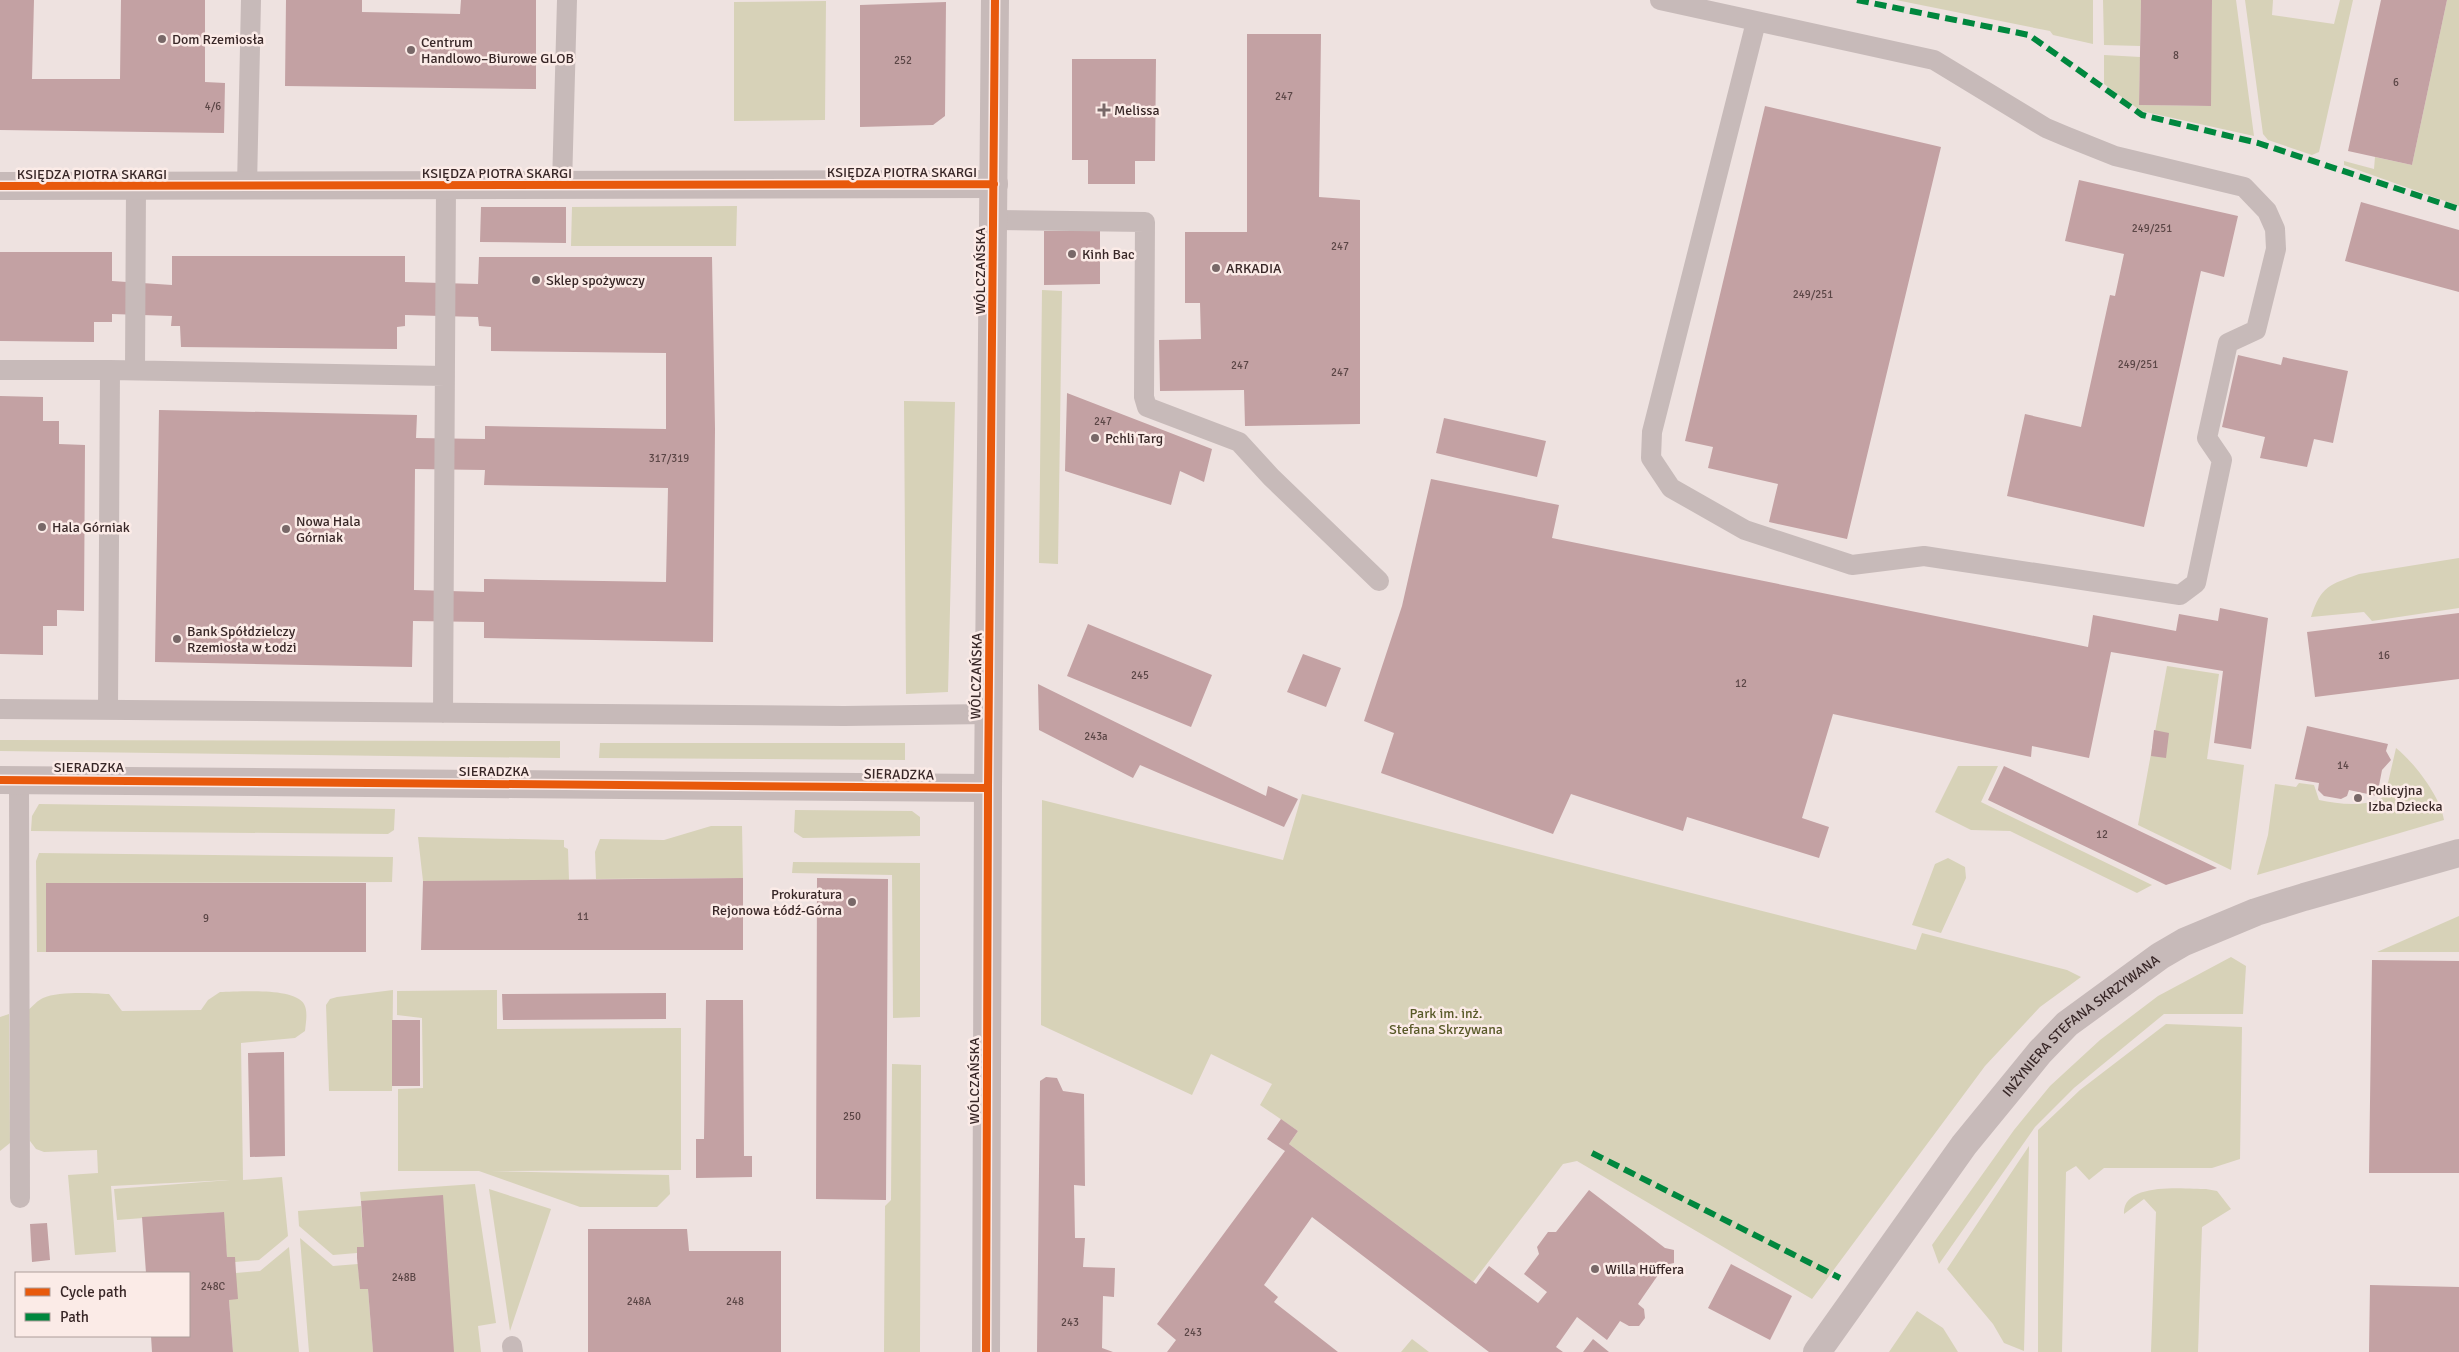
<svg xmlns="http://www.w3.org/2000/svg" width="2459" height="1352" viewBox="0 0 2459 1352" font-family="Signika,sans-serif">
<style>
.green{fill:#d7d2b8}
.building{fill:#c3a1a3;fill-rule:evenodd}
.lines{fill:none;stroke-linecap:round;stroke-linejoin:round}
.service{stroke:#c7bab9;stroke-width:20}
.minor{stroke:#c7bab9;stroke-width:28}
.tertiary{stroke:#c7bab9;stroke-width:28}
.quiet{stroke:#00873e;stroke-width:6;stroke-dasharray:12 6;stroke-linecap:butt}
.cycleway-casing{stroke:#fbebe7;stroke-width:11}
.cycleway{stroke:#e8590c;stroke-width:8}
.poi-dot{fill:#786868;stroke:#fbebe7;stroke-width:2}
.labels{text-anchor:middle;stroke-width:5;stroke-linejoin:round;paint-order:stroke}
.number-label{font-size:11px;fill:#5b4646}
.poi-label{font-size:14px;fill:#382727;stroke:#fbebe7;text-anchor:start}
.street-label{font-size:14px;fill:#382727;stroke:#fbebe7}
.park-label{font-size:14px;fill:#585928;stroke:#fbebe7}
</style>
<rect width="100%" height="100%" fill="#eee2e0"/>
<path class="green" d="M1896,0H2093V44L2053,35L2050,31Z
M2103,0H2141L2140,46L2104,45Z
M2212,0H2236L2254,136L2141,111L2104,84V55L2140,57L2139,105L2210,106Z
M2245,0H2273L2272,15L2334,24L2340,0H2353L2319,152L2312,155L2268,140L2263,134Z
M2447,0H2459V206L2344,165V161L2374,169L2375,157L2412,165Z
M826,1L825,120L734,121V2Z
M737,206L736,246H571L572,207Z
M1042,290L1062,291L1058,564L1039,563Z
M904,401L955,402L948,692L906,694Z
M2459,558V608L2372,621L2364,612L2311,617C2321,586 2329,585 2359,574Z
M2167,666L2219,674L2207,759L2244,765L2231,870L2138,825Z
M0,740L560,741V758L0,751Z
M600,743H905V760L599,758Z
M2396,748C2415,763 2441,798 2444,820L2257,875L2268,835L2275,784L2296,787L2299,783L2314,785L2319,800C2339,804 2367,808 2385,796Z
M1958,766H1998L1981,802L2152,885L2137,893L2010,831L1971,830L1935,812Z
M1302,794L1916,950L1922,933L2067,970L2081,977L2040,1007L1985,1066L1812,1299L1577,1161L1563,1164L1473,1282L1289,1144L1298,1131L1260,1105L1272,1084L1211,1054L1192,1095L1041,1025L1042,800L1283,860Z
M39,804L395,809L394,830L388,834L31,831L32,816Z
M795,810L912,811L920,817V836L803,838L794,832Z
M711,826H742L743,878L596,879L595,852L600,839L664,840Z
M418,837L564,840V847L568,849L569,880L423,881Z
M39,853L393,857L392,882L46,883V952H37L36,861Z
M1948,858L1965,867L1966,878L1941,933L1912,925L1935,864Z
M793,862L920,863V1017L893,1018L892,875L792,873Z
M2459,916V952H2377Z
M2231,957L2246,966L2243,1014H2164L2074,1088L2035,1127L1939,1264L1932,1245L2014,1130L2050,1086L2100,1040L2158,996Z
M393,990L392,1091H329L326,1005L330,999L337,997Z
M497,990V1029L681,1028V1170L491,1171L669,1175L670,1194L657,1207H580L479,1171H398V1089L423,1088L422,1018L397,1015V991Z
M220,992C238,992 294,987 304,1004C308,1011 306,1022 305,1031L295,1038L241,1043L243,1180L282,1177L288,1236L259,1260L235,1262L234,1257H227L223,1212L117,1220L114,1189L230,1180L111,1186L116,1252L75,1255L68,1175L98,1173L97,1150L44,1152L36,1149L30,1141L28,1010C33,1006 38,1000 43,998C58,991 93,993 109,994L122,1011L201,1010L208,1000Z
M9,1014L10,1143L0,1151V1017Z
M2166,1024L2242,1027L2240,1159L2212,1168H2104L2089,1180L2076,1166L2066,1172L2062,1352H2038V1130L2080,1090Z
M892,1064L921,1065L920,1352H884L885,1206L891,1200Z
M2029,1146L2024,1351L2004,1343L1993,1324L1947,1269Z
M475,1184L496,1323L478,1326L481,1352H454L361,1201L360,1192Z
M489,1189L551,1209L510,1331Z
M2206,1189L2217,1191L2231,1209L2202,1227L2198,1352H2151L2156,1212L2144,1199L2124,1214C2122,1181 2187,1189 2206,1189Z
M361,1206L364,1247H357V1253L333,1255L299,1226L298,1211Z
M300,1238L333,1266L358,1264L360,1288L368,1289L373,1352H309Z
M289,1247L299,1352H233L229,1300L236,1273L260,1271Z
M1917,1311L1943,1328L1958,1352H1889Z
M1412,1339L1429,1352H1401Z"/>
<path class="building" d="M0,0H34L32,79H120L121,0H205V82L225,83L224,133L0,130Z
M286,0H362V12L460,14L461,0H536V89L285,86Z
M2141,0H2212L2211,106L2139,105Z
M2381,0H2447L2412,165L2348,151Z
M946,2L945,116L933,125L860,127V5Z
M1247,34H1321L1319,197L1360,200V424L1245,426L1244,390L1160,391L1159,340L1201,339L1200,303H1185V232H1247Z
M1072,59H1156L1155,161H1135V184H1088V160H1072Z
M1765,106L1941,147L1847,539L1769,522L1778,484L1708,468L1713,447L1685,441Z
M2079,180L2238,216L2224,277L2201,271L2144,527L2007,496L2025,414L2081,427L2110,295L2115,296L2124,254L2065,241Z
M2361,202L2459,230V292L2345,261Z
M481,207H566V243L480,242Z
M1044,231H1100V284L1044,285Z
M0,252H112V281L172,285V256H405V282L478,284L479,257H712L715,429L713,642L484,638V622L413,621L412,667L155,662L159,410L417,415L416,438L485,439V426L666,429V353L491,351V327L479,326L478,317L405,315V326L397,327V349L181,347L180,326H171L172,316L112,314V322H94V342L0,341ZM415,469L485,470L484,485L668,488L666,582L484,579V592L414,590Z
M2238,355L2281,365L2283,357L2348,371L2333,443L2314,439L2307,467L2260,458L2265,437L2222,427Z
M1067,393L1212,449L1204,482L1180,471L1171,505L1065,471Z
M0,396L43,397V421H59V444L85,445L84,611L57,610V626H43V655L0,654Z
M1444,418L1546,441L1537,477L1436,453Z
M1431,479L1559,505L1552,538L2088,647L2093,615L2176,631L2179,614L2218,621L2220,608L2268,618L2251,749L2214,743L2223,671L2111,652L2089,758L2032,746L2031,757L1833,714L1802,818L1829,827L1819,858L1687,817L1683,831L1571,794L1553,834L1381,773L1394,733L1364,721L1402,606Z
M2459,613V679L2315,697L2307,632Z
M1088,624L1212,675L1191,727L1067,676Z
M1303,654L1341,668L1326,707L1287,692Z
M1038,684L1266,796L1268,786L1298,799L1284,827L1140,765L1133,778L1039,730Z
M2307,726L2388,744L2386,751L2391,760L2382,770L2377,796L2349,790L2347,796L2341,799L2324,796L2318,790L2319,783L2295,779Z
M2154,730L2169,733L2166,758L2151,756Z
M2004,766L2217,868L2166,885L1988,800Z
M743,878V950H421L423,881Z
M817,878L888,879L886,1200L816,1199Z
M46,883H366V952H46Z
M2372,960L2459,961V1173H2369Z
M666,993V1019L503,1020L502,994Z
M706,1000H743L744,1156H752V1177L696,1178V1139H704Z
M392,1020H420V1086H392Z
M284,1052L285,1156L250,1157L248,1053Z
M1046,1077L1057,1078L1063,1091L1084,1094L1085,1186L1074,1185L1075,1238H1085L1083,1267L1115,1268L1114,1297L1103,1296L1102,1348L1113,1352H1037L1040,1081Z
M1281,1119L1298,1131L1289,1144L1476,1284L1489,1266L1538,1303L1547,1292L1524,1274L1539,1254L1537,1247L1548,1232H1556L1589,1190L1665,1248L1674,1250V1263L1665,1265L1638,1304L1644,1309L1645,1318L1639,1326H1629L1620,1321L1607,1340L1577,1317L1556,1347L1563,1352H1489L1312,1217L1264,1285L1278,1297L1274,1302L1338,1352H1167L1176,1340L1157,1324L1285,1151L1267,1139Z
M443,1195L454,1352H373L368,1289H360L357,1258V1247H364L361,1201Z
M224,1212L227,1257H235L236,1273L238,1299L229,1300L233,1352H152L151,1336H189V1273H146L142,1217Z
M47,1223L50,1260L32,1262L30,1224Z
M588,1229H687L689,1251H781V1352H588Z
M1731,1264L1792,1296L1770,1340L1708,1308Z
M2370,1285L2459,1287V1352H2369Z
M1593,1339L1609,1352H1583Z"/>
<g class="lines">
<path class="service" d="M1660,0L1934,60L2046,128L2065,136L2115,156L2244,187L2267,211L2275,229L2276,249L2256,330L2228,343L2207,438L2222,460L2196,583L2180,595L1924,556L1852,565L1745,530L1671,488L1651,458L1652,432L1756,22
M562,185L567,0
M247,186L251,0
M993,220L1145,222L1144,397L1147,407L1239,442L1271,477L1379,581
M0,370H110L108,710
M110,370L445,376
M135,370L136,187
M0,709L844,716L988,714
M443,713L446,186
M19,780L20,1198
M512,1346L513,1352"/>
<g class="minor">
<path d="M0,186L994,184"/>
<path d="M0,780L988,788"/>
<path id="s1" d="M1817,1352L1964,1145L2040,1052L2067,1024L2160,956L2184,942L2256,912L2304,897L2459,853"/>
</g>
<path class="tertiary" d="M986,1352L988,788L995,0"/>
<path class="quiet" d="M1857,0L2029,35L2142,115L2258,143L2459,209
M1592,1153L1840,1278"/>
<defs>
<path id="cycleway" d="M0,186L994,184
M0,780L988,788
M986,1352L988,788L995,0"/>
</defs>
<use href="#cycleway" class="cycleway-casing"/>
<use href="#cycleway" class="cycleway"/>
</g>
<g class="poi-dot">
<circle cx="162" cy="39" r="5"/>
<circle cx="411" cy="50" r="5"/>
<path d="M1101.5 102.5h5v5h5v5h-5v5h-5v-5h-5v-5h5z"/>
<circle cx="1072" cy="254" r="5"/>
<circle cx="1216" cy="268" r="5"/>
<circle cx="536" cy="280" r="5"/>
<circle cx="1095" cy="438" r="5"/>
<circle cx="42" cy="527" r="5"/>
<circle cx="286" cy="529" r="5"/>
<circle cx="177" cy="639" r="5"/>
<circle cx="2358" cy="798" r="5"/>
<circle cx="852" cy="902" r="5"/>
<circle cx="1595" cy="1269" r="5"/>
</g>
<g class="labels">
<g class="number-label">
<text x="2176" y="59">8</text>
<text x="903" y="64">252</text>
<text x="2396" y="86">6</text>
<text x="1284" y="100">247</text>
<text x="213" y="110">4/6</text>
<text x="2152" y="232">249/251</text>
<text x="1340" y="250">247</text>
<text x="1813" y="298">249/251</text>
<text x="2138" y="368">249/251</text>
<text x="1240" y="369">247</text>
<text x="1340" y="376">247</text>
<text x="1103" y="425">247</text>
<text x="669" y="462">317/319</text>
<text x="2384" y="659">16</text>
<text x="1140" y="679">245</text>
<text x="1741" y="687">12</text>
<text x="1096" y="740">243a</text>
<text x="2343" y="769">14</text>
<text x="2102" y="838">12</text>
<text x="583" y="920">11</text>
<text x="206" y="922">9</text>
<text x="852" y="1120">250</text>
<text x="404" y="1281">248B</text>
<text x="213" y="1290">248C</text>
<text x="639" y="1305">248A</text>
<text x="735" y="1305">248</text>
<text x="1070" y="1326">243</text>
<text x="1193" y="1336">243</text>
</g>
<g class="poi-label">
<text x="172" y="44">Dom Rzemiosła</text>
<text x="421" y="47">Centrum<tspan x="421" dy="16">Handlowo–Biurowe GLOB</tspan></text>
<text x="1114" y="115">Melissa</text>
<text x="1082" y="259">Kinh Bac</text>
<text x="1226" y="273">ARKADIA</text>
<text x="546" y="285">Sklep spożywczy</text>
<text x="1105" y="443">Pchli Targ</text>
<text x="296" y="526">Nowa Hala<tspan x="296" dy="16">Górniak</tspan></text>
<text x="52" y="532">Hala Górniak</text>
<text x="187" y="636">Bank Spółdzielczy<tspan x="187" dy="16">Rzemiosła w Łodzi</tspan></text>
<text x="2368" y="795">Policyjna<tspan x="2368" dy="16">Izba Dziecka</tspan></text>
<text x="842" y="899" text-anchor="end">Prokuratura<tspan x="842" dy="16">Rejonowa Łódź-Górna</tspan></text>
<text x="1605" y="1274">Willa Hüffera</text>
</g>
<g class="street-label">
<text x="902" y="177">KSIĘDZA PIOTRA SKARGI</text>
<text x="497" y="178">KSIĘDZA PIOTRA SKARGI</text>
<text x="92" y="179">KSIĘDZA PIOTRA SKARGI</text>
<text transform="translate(980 271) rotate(-90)" y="5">WÓLCZAŃSKA</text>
<text transform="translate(976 676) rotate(-89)" y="5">WÓLCZAŃSKA</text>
<text x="89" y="772">SIERADZKA</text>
<text x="494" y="776">SIERADZKA</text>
<text transform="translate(899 774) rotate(1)" y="5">SIERADZKA</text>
<text dy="5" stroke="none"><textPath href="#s1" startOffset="422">INŻYNIERA STEFANA SKRZYWANA</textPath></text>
<text transform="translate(974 1081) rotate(-90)" y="5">WÓLCZAŃSKA</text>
</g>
<g class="park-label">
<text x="1446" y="1018">Park im. inż.<tspan x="1446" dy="16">Stefana Skrzywana</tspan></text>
</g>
</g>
<rect x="15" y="1272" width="175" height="65" fill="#fbebe7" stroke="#ad9d9a"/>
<rect x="25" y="1288" width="25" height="8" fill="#e8590c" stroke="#ad9d9a"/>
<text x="60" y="1297" font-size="15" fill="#382727">Cycle path</text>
<rect x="25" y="1313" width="25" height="8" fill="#00873e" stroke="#ad9d9a"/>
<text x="60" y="1322" font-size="15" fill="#382727">Path</text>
</svg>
